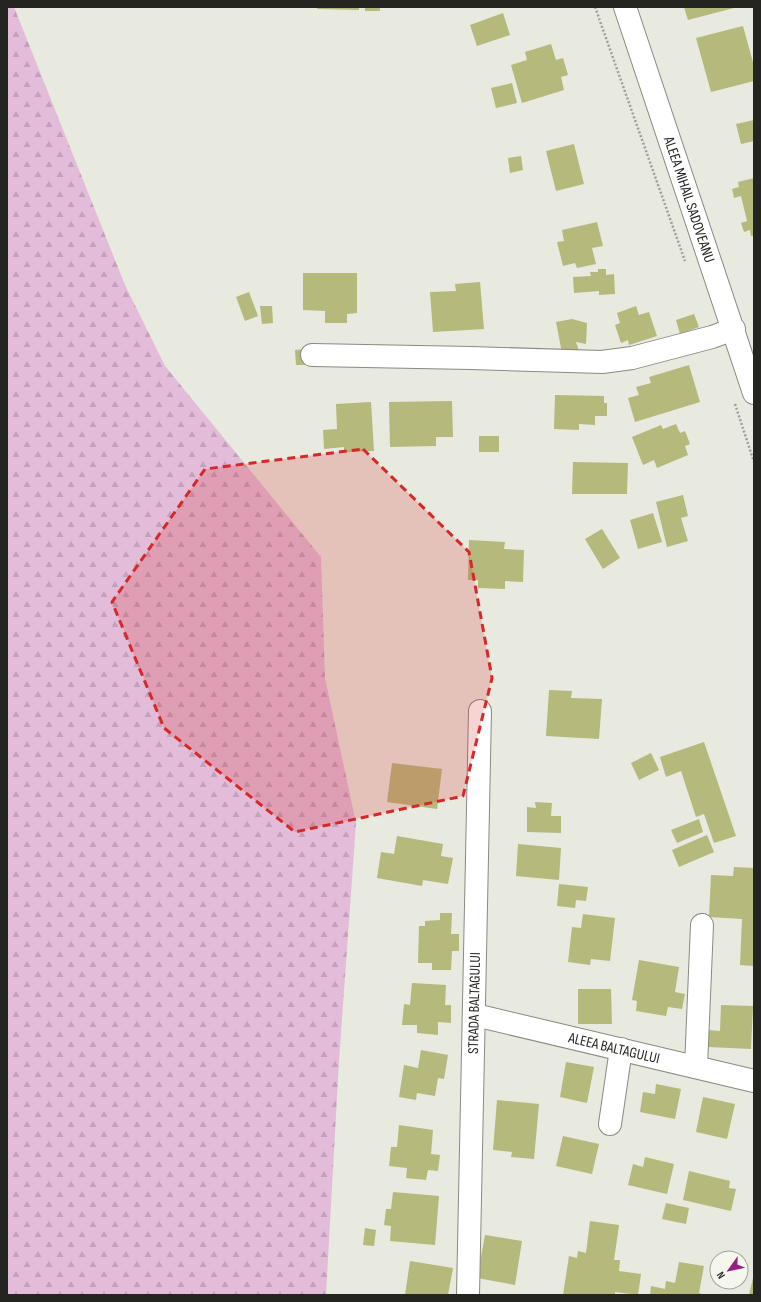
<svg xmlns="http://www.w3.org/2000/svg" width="761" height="1302" font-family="'Sofia Sans Condensed',sans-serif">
<defs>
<pattern id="forest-firs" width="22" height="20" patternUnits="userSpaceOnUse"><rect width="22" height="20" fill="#e3bcd9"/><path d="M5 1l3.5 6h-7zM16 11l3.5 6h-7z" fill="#c3a1ba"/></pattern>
</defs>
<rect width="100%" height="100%" fill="#e8e9df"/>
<path fill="url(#forest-firs)" d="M 7,7 L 14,7 L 125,285 L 165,366 L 321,557 L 325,678 L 356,823 L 339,1061 L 326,1295 L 7,1295 Z"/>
<path fill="#b5b97b" d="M 318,7 L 359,7 L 359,10 L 317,9 Z
M 365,7 L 380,7 L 380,11 L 365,11 Z
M 684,7 L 734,7 L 734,8 L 688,20 Z
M 503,13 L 510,35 L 477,46 L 470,25 Z
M 743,26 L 754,66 L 754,81 L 711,92 L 696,38 Z
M 551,44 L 556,60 L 563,58 L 568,75 L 561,77 L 564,90 L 522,103 L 511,65 L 527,60 L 525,52 Z
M 512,83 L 517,103 L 496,108 L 491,88 Z
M 754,120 L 754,141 L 741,144 L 736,124 Z
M 574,144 L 584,184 L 556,191 L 546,151 Z
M 521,156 L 523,170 L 510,173 L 508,158 Z
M 754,178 L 754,236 L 751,236 L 750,230 L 744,232 L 741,223 L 747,221 L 741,196 L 734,198 L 732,189 L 739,187 L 738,182 Z
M 597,222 L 603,246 L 592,248 L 596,264 L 577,268 L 575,263 L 563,266 L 557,242 L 564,241 L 562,230 Z
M 598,269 L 606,269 L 606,275 L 614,274 L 615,294 L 599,295 L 599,291 L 574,293 L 573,277 L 591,276 L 590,272 L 598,272 Z
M 303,273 L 357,273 L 357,313 L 347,314 L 347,323 L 325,323 L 325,311 L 303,310 Z
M 480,282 L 484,329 L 433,332 L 430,292 L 456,291 L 455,284 Z
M 249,292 L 258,316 L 245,321 L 236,297 Z
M 260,306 L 272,306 L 273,323 L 262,324 Z
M 636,306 L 639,315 L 649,312 L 657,336 L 629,345 L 628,340 L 621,343 L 615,325 L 620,323 L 617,313 Z
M 694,314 L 699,327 L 680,334 L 676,320 Z
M 572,319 L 587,323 L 586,344 L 576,342 L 579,351 L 562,353 L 556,322 Z
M 307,349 L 308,365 L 296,365 L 295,350 Z
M 689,365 L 700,402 L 635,422 L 628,398 L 639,395 L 636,387 L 651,383 L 649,377 Z
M 555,395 L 604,396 L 604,403 L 607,403 L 607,416 L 595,416 L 595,425 L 579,424 L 579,430 L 554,429 Z
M 452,401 L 453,437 L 436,437 L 436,446 L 390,447 L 389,402 Z
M 371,402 L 374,451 L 344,452 L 344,447 L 324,449 L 323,430 L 337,429 L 336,404 Z
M 676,424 L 680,433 L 685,431 L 690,444 L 685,446 L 688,455 L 657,468 L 654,460 L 643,465 L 632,437 L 661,425 L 663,429 Z
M 479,436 L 499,436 L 499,452 L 479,452 Z
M 573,462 L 628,463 L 627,494 L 572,494 Z
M 683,495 L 688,516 L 681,518 L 688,541 L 667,547 L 656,502 Z
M 653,513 L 662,542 L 638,549 L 630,520 Z
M 602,529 L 620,558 L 603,569 L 585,539 Z
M 469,540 L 505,542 L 504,549 L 524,550 L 523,582 L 505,581 L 505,589 L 478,588 L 478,580 L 468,580 Z
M 549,690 L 572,691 L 571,698 L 602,699 L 599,739 L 546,736 Z
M 704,742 L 736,836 L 714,843 L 704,814 L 696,817 L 681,771 L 666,777 L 660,757 Z
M 651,753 L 659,770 L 639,780 L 631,763 Z
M 392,763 L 442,769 L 437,809 L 387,802 Z
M 535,802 L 552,803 L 551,816 L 561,816 L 561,833 L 527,832 L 527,807 L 536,808 Z
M 699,819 L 703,832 L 677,843 L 671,830 Z
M 707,835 L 714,852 L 679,867 L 672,850 Z
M 397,836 L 443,844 L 441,856 L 453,858 L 448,884 L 423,880 L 422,886 L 377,878 L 381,852 L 394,854 Z
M 518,844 L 561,848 L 559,880 L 516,876 Z
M 734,867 L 754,868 L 754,966 L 740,965 L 742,919 L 709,917 L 711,875 L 733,876 Z
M 559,884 L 588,887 L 586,901 L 576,900 L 575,908 L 557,906 Z
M 440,913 L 452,913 L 451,934 L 459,934 L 459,951 L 452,951 L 451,970 L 432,970 L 432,963 L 418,963 L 419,926 L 425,926 L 425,921 L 440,920 Z
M 583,914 L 615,918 L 610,961 L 591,959 L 590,965 L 568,962 L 572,927 L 581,928 Z
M 639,960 L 679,967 L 675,992 L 685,994 L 682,1009 L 668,1007 L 666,1016 L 636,1011 L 637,1001 L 632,1000 Z
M 412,983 L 446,985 L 445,1005 L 451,1005 L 451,1023 L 438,1022 L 438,1035 L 417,1033 L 417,1025 L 402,1025 L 404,1004 L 410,1005 Z
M 578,989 L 611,989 L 612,1024 L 578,1024 Z
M 721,1005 L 753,1006 L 751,1049 L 708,1047 L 708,1030 L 720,1031 Z
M 421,1050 L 448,1055 L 444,1079 L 438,1078 L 435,1096 L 417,1093 L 416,1100 L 399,1097 L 404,1065 L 418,1068 Z
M 566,1062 L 594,1067 L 587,1103 L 560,1097 Z
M 656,1084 L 681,1089 L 675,1119 L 640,1112 L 643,1092 L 655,1094 Z
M 703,1097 L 735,1104 L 727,1139 L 696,1132 Z
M 497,1100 L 539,1104 L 534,1159 L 511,1157 L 512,1152 L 493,1150 Z
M 399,1125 L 433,1130 L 431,1154 L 440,1155 L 438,1171 L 428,1170 L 426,1180 L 406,1178 L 407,1168 L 389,1166 L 391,1147 L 397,1147 Z
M 563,1136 L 599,1144 L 592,1174 L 556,1166 Z
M 645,1157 L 674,1164 L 667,1194 L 628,1185 L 633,1164 L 643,1167 Z
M 689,1171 L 730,1181 L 729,1188 L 736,1189 L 731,1211 L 683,1200 Z
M 393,1192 L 439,1196 L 435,1245 L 390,1241 L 391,1226 L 384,1225 L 386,1209 L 391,1209 Z
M 666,1203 L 689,1208 L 686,1224 L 662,1219 Z
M 590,1221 L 619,1225 L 614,1260 L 620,1260 L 619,1271 L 641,1274 L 638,1295 L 615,1292 L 615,1295 L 563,1295 L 569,1256 L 577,1258 L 578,1251 L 586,1253 Z
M 365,1228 L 376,1230 L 374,1246 L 363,1245 Z
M 485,1235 L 522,1241 L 515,1285 L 477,1278 Z
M 410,1261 L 453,1268 L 448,1295 L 405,1295 Z
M 679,1262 L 704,1266 L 699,1293 L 704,1295 L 650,1295 L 651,1286 L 665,1289 L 666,1281 L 675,1283 Z
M 753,1278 L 754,1295 L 749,1295 Z"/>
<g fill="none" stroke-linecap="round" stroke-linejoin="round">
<defs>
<g id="minor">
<path d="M 312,355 L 471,358 L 602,362 L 632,358 L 712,337 L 734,329"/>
<path id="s1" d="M 475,1015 L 754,1081"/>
<path d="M 696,1067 L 702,925"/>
<path d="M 610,1124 L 621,1049"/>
<path id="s2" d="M 468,1295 L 480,711"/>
</g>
<g id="major">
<path id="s3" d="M 625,7 L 754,393"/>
</g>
</defs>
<use href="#minor" stroke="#898a81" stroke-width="24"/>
<use href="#major" stroke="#898a81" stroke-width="24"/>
<path stroke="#9f9f97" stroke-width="2.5" stroke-dasharray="2 2" stroke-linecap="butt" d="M 595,7 L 685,261
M 735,404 L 754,462"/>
<use href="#minor" stroke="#fff" stroke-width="22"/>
<use href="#major" stroke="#fff" stroke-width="22"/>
</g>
<path fill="#d62828" fill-opacity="0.2" stroke="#d62828" stroke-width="3" stroke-dasharray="8 5" stroke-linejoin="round" d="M 363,449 L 469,552 L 492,678 L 463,796 L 295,832 L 164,728 L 112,602 L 205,469 Z"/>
<g text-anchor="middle" stroke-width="3" stroke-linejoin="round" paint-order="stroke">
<g font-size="15" fill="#242420" stroke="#f5f7ec">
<text dy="5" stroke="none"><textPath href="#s3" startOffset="203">ALEEA MIHAIL SADOVEANU</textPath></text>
<text dy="5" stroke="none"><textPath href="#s2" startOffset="292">STRADA BALTAGULUI</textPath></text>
<text dy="5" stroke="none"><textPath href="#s1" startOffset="143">ALEEA BALTAGULUI</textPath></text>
</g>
</g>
<rect width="761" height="1302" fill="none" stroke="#242420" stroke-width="16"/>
<g transform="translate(729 1270) rotate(237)"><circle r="19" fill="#f5f7ec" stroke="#a1a39a"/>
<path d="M0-3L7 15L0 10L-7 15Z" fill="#922180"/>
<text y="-6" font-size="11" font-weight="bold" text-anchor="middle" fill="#242420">N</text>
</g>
</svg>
